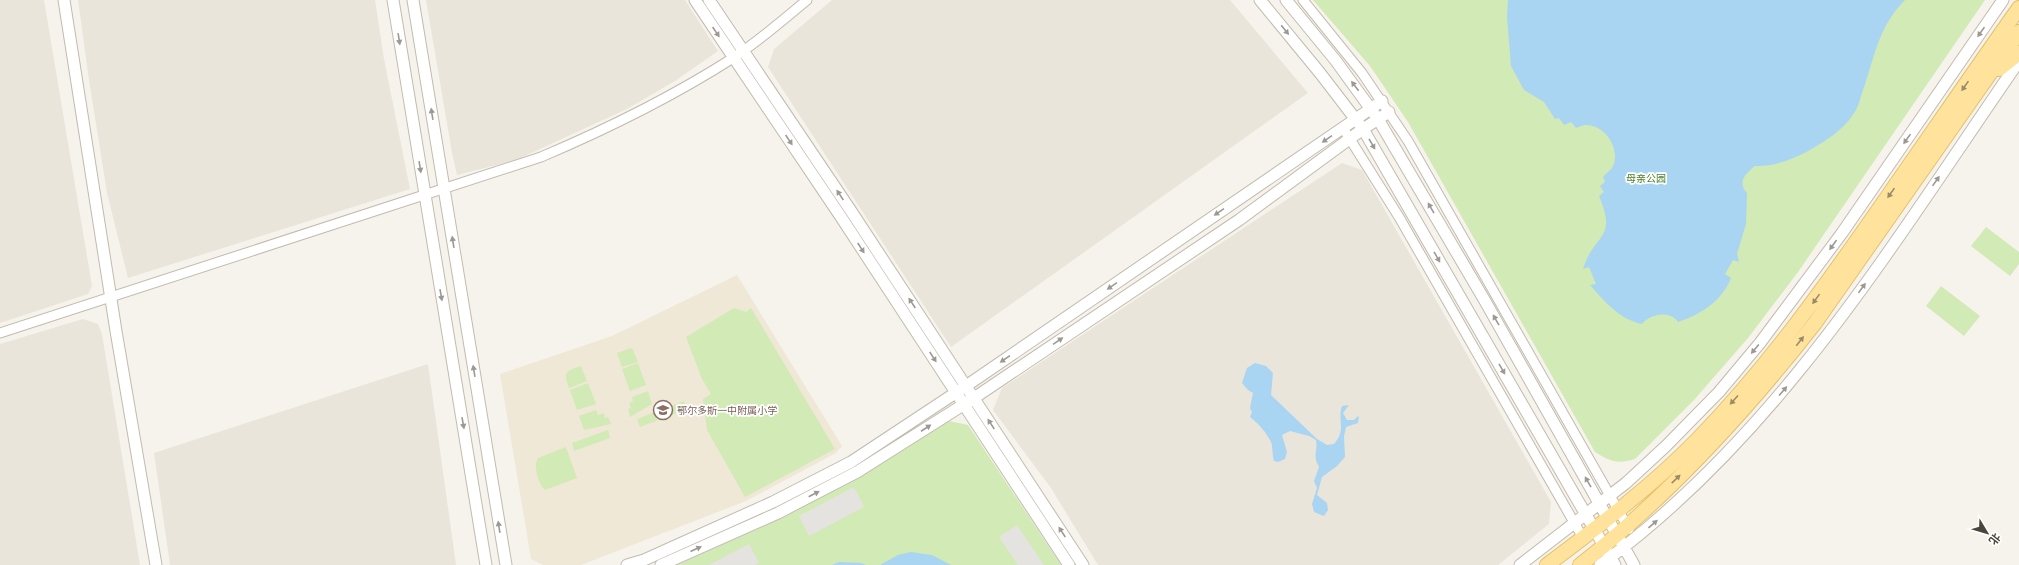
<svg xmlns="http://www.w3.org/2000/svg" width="2019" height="565" font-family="'IBM Plex Sans','Noto Sans SC',sans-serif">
<rect width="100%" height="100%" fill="#f6f3ec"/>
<path fill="#eae5da" d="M 0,0 L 44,0 L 92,286 L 88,294 L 0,323 Z
M 78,0 L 375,0 L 384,59 L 410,189 L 128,278 L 107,193 L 89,80 Z
M 426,0 L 685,0 L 718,51 L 675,81 L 627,109 L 516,160 L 457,175 L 452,153 Z
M 832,0 L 1230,0 L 1308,93 L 951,347 L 768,67 L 774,49 Z
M 1342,163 L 1362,170 L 1551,502 L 1549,524 L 1498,565 L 1098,565 L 1051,488 L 993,410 L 1002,388 Z
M 83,319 L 98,324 L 102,334 L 140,565 L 0,565 L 0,344 Z
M 428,364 L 456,565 L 170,565 L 154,453 Z"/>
<path fill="#efe8d6" d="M 737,275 L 842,446 L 836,453 L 746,501 L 581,565 L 543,565 L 531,559 L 500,374 L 612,336 Z"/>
<path fill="#d2eab5" d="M 1313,0 L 1985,0 L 1798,272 L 1748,338 L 1694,400 L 1635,459 C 1617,464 1611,462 1595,452 L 1408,122 L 1370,66 Z
M 1986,227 L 2019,252 L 2019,264 L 2010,276 L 1971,246 Z
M 1941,286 L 1980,316 L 1964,336 L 1926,306 Z
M 734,308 L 746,312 L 751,308 L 835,449 L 745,497 L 707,430 L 703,399 L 711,394 L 702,379 L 686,337 Z
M 631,348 L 633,350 L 638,362 L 622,367 L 617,353 Z
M 638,363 L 646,385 L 630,391 L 622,369 Z
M 581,366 L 587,381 L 569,388 C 563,371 566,371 581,366 Z
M 588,383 L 596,404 L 577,410 L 570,390 Z
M 648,391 L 652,404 L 630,417 L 628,409 L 631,408 L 629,403 L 633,401 L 632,397 Z
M 684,401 L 687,409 L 640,427 L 637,419 Z
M 596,410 L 598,415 L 604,413 L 605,418 L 608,417 L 611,424 L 584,430 L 579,416 Z
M 949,421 L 968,425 L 1061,565 L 677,565 L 796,511 L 873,468 Z
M 608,430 L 610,438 L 574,451 L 572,443 Z
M 566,447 L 577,478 L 545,490 C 538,483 533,466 538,458 Z"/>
<path fill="#e5e3e0" d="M 854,487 L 864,507 L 809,536 L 799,516 Z
M 1017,525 L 1033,549 L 1044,565 L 1018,565 L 999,537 Z
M 749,544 L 759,563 L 755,565 L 709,565 Z"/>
<path fill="#a9d4f2" d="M 1508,0 L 1905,0 C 1877,28 1875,58 1862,93 C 1860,99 1858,108 1854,113 C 1844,130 1826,140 1810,150 C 1793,159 1774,167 1755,166 C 1745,174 1737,182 1747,193 L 1746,224 L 1737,254 L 1739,262 L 1733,260 L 1725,274 L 1731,278 C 1722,301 1700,315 1678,322 C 1670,310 1650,314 1642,324 C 1619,319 1605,302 1590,285 L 1596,284 L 1589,267 L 1583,269 C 1594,233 1618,240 1599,196 L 1604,192 L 1600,186 L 1605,182 L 1603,177 C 1605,174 1610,171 1612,168 C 1622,151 1606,124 1585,125 C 1583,125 1579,127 1576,128 L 1571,122 L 1564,125 L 1559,118 L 1555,119 L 1544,102 L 1524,90 L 1511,66 L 1507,17 Z
M 1255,363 L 1266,366 L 1273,373 L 1271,395 L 1317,439 L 1327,445 L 1334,444 C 1347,429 1337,421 1342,406 L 1349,405 L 1343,413 L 1347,420 L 1354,420 L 1358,416 L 1359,417 L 1358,423 L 1346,427 L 1344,436 L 1345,457 L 1337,466 L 1322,477 L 1317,495 L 1327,503 L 1328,510 L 1324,516 L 1314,512 L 1312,504 L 1317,488 L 1314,481 L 1319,467 C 1312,455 1318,452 1316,440 L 1309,436 L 1290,431 L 1282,435 L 1287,452 L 1285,459 L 1278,462 L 1274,461 C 1272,455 1273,446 1271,442 C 1265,431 1260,425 1250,417 L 1252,412 L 1250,408 L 1253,393 L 1248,390 L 1242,383 L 1247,368 Z
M 911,552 L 932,555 L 951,565 L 880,565 L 898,555 Z
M 839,562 L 861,563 L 866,565 L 832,565 Z"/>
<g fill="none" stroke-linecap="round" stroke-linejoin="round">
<defs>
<path id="minor" d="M 1303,0 L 1362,73 L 1408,141 L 1629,529
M 1343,128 L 1399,217 L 1583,538
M 0,333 L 541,157 C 607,129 672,97 733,58 C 759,41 783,20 807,0"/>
<path id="tertiary" d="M 64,0 L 116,331 L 156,565
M 393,0 L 486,565
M 413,0 L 506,565
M 695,0 L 841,217 L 1069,565
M 709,0 L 851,211 L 1083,565
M 1260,0 L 1320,73 L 1363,129 L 1615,565
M 1286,0 L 1336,61 L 1378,119 L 1485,301 L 1634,565
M 627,565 L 644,560 L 773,502 L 851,462 L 966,386 L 1382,101
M 661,565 L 778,513 L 857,472 L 974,398 L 1239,220 L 1363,129 L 1389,112
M 1520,565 L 1626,483 L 1666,446 L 1719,392 L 1760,343 L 1842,233 L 2003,0
M 1600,565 C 1779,435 1895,240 2019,61"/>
<path id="primary" d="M 1999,69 L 2019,53
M 1547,565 C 1599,526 1651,487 1697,440 C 1770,365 1829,281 1888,196 C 1932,133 1975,70 2019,8
M 1580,565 C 1669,496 1746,411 1815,323 L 2019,32"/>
</defs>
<use href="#minor" stroke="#c2bbae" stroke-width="11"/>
<use href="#tertiary" stroke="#c2bbae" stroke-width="13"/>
<use href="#primary" stroke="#e6c16a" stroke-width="16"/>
<use href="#minor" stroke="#fff" stroke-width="9"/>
<use href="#tertiary" stroke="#fff" stroke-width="11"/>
<use href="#primary" stroke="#ffe39c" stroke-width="14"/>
</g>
<defs><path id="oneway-solid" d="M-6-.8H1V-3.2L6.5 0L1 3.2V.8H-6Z"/></defs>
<g fill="#9c9892">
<use href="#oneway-solid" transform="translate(1285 30) rotate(51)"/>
<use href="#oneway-solid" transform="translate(716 32) rotate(56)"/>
<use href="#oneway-solid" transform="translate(1981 32) rotate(125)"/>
<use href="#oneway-solid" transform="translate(399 39) rotate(81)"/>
<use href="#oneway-solid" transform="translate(1355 86) rotate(-127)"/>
<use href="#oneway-solid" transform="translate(432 114) rotate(-99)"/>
<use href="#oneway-solid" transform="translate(1327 139) rotate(146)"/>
<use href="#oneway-solid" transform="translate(1907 139) rotate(125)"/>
<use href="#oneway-solid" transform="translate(789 140) rotate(56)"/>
<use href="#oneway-solid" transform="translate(1372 144) rotate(60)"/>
<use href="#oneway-solid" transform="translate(420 167) rotate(81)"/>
<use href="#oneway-solid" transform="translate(1936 181) rotate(-55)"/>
<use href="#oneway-solid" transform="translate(840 195) rotate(-124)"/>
<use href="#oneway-solid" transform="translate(1431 208) rotate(-120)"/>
<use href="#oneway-solid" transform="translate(1219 212) rotate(146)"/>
<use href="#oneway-solid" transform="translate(453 242) rotate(-99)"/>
<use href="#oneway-solid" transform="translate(1833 245) rotate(126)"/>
<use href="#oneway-solid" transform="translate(861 248) rotate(57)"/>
<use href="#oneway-solid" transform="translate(1437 257) rotate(60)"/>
<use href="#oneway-solid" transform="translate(1112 286) rotate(146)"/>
<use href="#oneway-solid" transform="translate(1862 288) rotate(-54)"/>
<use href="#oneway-solid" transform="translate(441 295) rotate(80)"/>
<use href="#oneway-solid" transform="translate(912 303) rotate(-123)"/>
<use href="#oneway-solid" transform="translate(1496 320) rotate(-120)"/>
<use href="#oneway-solid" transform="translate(1058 341) rotate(-34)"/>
<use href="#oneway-solid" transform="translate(1755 349) rotate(130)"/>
<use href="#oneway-solid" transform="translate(933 357) rotate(57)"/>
<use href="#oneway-solid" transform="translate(1005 359) rotate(146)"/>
<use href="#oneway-solid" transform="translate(1502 369) rotate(60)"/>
<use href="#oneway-solid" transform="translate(474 371) rotate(-99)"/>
<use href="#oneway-solid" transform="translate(1783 391) rotate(-49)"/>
<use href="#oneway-solid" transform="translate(463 423) rotate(80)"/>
<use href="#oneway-solid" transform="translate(991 424) rotate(-123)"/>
<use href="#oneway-solid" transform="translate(926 428) rotate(-33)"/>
<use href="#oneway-solid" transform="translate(1588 482) rotate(-120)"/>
<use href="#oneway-solid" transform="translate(814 494) rotate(-27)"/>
<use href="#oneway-solid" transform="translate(1653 524) rotate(-41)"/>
<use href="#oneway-solid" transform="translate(499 527) rotate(-99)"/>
<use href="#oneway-solid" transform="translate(1062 532) rotate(-123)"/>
<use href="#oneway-solid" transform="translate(696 549) rotate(-24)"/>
</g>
<g fill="#9c8c66">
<use href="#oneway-solid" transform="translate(1965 86) rotate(125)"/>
<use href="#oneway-solid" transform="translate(1891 193) rotate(125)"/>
<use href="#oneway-solid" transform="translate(1816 299) rotate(126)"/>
<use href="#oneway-solid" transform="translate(1800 341) rotate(-52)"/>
<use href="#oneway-solid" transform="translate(1734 400) rotate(132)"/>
<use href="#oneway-solid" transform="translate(1676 479) rotate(-44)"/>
</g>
<defs>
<symbol id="school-ring" viewBox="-11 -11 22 22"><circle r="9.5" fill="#fff" stroke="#8d6e63" stroke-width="1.5"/><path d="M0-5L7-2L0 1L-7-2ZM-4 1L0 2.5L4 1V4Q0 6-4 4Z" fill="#8d6e63"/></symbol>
</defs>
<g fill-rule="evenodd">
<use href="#school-ring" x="652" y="399" width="22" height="22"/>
</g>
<g text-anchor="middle" stroke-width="3.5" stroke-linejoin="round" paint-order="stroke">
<g font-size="10" fill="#4a7f2a" stroke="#fff">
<text x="1646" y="182">母亲公园</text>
</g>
<g font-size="10" fill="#785e54" stroke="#fff" text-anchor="start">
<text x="677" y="414">鄂尔多斯一中附属小学</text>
</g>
</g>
<g transform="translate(1987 533) rotate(128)" stroke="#ffffff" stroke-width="3" paint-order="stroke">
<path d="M0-3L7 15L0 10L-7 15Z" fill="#4b4439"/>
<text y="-6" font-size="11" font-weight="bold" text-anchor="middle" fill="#4b4439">北</text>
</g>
</svg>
